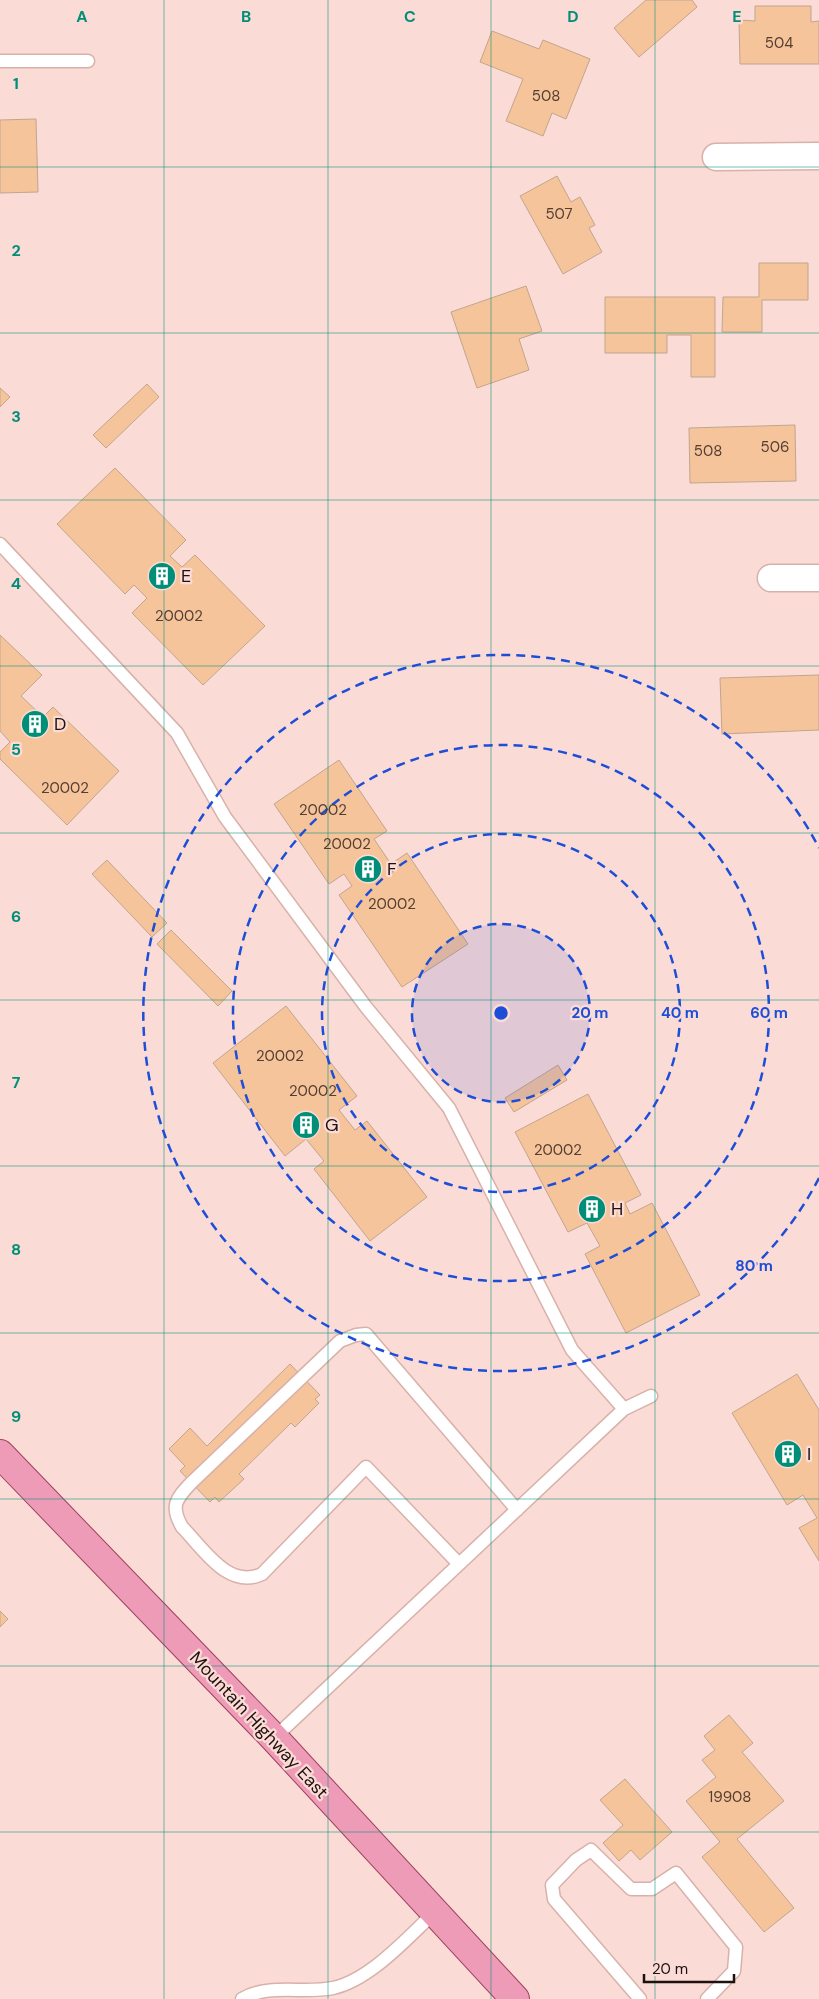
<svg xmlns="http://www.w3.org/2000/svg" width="819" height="1999" font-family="'DM Sans',sans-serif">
<rect width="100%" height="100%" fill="#fbdbd5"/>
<path fill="#f6c49b" stroke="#c1a58f" d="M 646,0 L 692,0 L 697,7 L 639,57 L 614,28 Z
M 755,6 L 811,6 L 811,22 L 819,21 L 819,64 L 740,64 L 739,20 L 755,21 Z
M 492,31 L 539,49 L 543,40 L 590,59 L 566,119 L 552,113 L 543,136 L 506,121 L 523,79 L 480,62 Z
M 36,119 L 38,192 L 0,193 L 0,120 Z
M 557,176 L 571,202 L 580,197 L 595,225 L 589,228 L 602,252 L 563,274 L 520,196 Z
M 759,263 L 808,263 L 808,300 L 762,300 L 762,332 L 722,332 L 723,297 L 759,297 Z
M 526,286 L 542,331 L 519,339 L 529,370 L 477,388 L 451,312 Z
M 605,297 L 715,297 L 715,377 L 691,377 L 691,335 L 667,335 L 667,353 L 605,353 Z
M 147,384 L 159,397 L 106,448 L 93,435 Z
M 0,388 L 10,397 L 0,407 Z
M 795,425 L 796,481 L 690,483 L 689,428 Z
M 115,468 L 186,540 L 170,556 L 182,567 L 195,555 L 265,626 L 203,685 L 132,613 L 147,598 L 134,585 L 125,594 L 57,524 Z
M 0,635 L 42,675 L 21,696 L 43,717 L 53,707 L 119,771 L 67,825 L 0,759 L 0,752 L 10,742 L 0,731 Z
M 819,675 L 819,730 L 722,734 L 720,678 Z
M 339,760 L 387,831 L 374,839 L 391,864 L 407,853 L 468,944 L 402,987 L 339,895 L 352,886 L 344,874 L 329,884 L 274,804 Z
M 107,860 L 167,923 L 152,937 L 92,874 Z
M 171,930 L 232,991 L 218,1006 L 157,944 Z
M 286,1006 L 357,1096 L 339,1110 L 355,1130 L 367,1121 L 427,1197 L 370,1241 L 314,1169 L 324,1161 L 306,1139 L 285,1156 L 213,1063 Z
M 558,1065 L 567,1080 L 514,1112 L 505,1098 Z
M 588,1094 L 641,1195 L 625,1203 L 630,1214 L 652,1203 L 700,1295 L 626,1333 L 585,1254 L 600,1246 L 587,1223 L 568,1232 L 515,1132 Z
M 290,1364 L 320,1395 L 315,1399 L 319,1403 L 295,1427 L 291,1423 L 239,1474 L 244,1479 L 219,1502 L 215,1497 L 210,1502 L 180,1471 L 185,1466 L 169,1449 L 190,1428 L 207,1446 Z
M 797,1374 L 819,1410 L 819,1561 L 799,1528 L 817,1518 L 803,1495 L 787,1505 L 732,1413 Z
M 0,1611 L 8,1619 L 0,1627 Z
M 729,1715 L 753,1743 L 742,1752 L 784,1801 L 737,1839 L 794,1908 L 764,1932 L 702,1857 L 720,1842 L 686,1801 L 716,1777 L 702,1760 L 715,1750 L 704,1736 Z
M 625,1779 L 672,1832 L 640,1860 L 631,1850 L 619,1861 L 603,1843 L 623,1825 L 600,1800 Z"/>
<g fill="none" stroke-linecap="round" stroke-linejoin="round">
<defs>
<path id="service" d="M 0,61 L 88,61
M 0,544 L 177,733 L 225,817 L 366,1007 L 449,1108 L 572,1350 L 624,1409
M 459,1564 L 366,1467 L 262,1574 C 228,1590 203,1548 182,1527 C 170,1506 176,1499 191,1483 L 340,1341 L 356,1335 L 366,1334 L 517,1510
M 274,1738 L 624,1409 L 651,1396
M 242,1999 C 269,1983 303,1994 333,1988 C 370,1980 407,1938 434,1913
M 640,1999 L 554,1899 L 552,1885 L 576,1860 L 591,1850 L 631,1889 L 652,1889 L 676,1873 L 736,1947 L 734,1971 L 707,1999"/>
<path id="minor" d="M 716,157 L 819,156
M 771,578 L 819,578"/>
<path id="primary" d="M 0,1454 L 274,1738 L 515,1999"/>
</defs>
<use href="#service" stroke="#d8b2aa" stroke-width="15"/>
<use href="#minor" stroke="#d8b2aa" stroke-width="29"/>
<use href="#primary" stroke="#9e405e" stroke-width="30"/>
<use href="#service" stroke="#fff" stroke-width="12"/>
<use href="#minor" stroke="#fff" stroke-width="26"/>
<use href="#primary" stroke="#ee9bb8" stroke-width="28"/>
</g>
<path fill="none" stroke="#008e78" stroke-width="1" stroke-opacity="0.55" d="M 164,0 L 164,1999M 328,0 L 328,1999M 491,0 L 491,1999M 655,0 L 655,1999M 0,167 L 819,167M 0,333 L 819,333M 0,500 L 819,500M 0,666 L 819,666M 0,833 L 819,833M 0,1000 L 819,1000M 0,1166 L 819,1166M 0,1333 L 819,1333M 0,1499 L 819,1499M 0,1666 L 819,1666M 0,1832 L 819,1832"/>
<circle cx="501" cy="1013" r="89" fill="#1d4ed8" fill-opacity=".12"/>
<g fill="none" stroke="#1d4ed8" stroke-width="2.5" stroke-dasharray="9 6">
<circle cx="501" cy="1013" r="89"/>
<circle cx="501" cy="1013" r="179"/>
<circle cx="501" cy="1013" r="268"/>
<path d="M819 1178A358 358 0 1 1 819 848"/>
</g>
<defs>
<symbol id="building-disc" viewBox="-11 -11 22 22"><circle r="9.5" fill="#008e78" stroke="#fbdbd5"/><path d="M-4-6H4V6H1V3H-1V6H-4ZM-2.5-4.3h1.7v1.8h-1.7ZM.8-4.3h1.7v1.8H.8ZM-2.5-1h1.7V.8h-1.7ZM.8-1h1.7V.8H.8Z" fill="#fff"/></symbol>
</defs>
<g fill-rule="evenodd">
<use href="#building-disc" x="146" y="560" width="32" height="32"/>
<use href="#building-disc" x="19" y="708" width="32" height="32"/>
<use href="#building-disc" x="352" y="853" width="32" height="32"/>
<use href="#building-disc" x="290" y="1109" width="32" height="32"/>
<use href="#building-disc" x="576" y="1193" width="32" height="32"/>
<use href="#building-disc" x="772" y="1438" width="32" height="32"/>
</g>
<g text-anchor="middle" stroke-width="4.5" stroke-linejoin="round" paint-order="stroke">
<g font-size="15" fill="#543e32">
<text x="779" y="48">504</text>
<text x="546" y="101">508</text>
<text x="559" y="219">507</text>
<text x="775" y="452">506</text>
<text x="708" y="456">508</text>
<text x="179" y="621">20002</text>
<text x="65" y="793">20002</text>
<text x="323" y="815">20002</text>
<text x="347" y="849">20002</text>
<text x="392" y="909">20002</text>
<text x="280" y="1061">20002</text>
<text x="313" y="1096">20002</text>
<text x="558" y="1155">20002</text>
<text x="730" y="1802">19908</text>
</g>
<g font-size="18" fill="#1e110f" stroke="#fbdbd5" text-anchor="start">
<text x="181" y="582">E</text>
<text x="54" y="730">D</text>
<text x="387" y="875">F</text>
<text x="325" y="1131">G</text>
<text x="611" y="1215">H</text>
<text x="807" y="1460">I</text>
</g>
<g font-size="18" fill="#1e110f" stroke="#fbdbd5">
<text transform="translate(259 1725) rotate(47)" y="6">Mountain Highway East</text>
</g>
</g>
<g font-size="16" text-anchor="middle" font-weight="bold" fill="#008e78" stroke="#fbdbd5" stroke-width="4.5" stroke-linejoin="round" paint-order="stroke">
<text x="82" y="22">A</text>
<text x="246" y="22">B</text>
<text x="410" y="22">C</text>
<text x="573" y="22">D</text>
<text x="737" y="22">E</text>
<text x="16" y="89">1</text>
<text x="16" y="256">2</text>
<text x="16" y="422">3</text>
<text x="16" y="589">4</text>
<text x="16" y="755">5</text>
<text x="16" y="922">6</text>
<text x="16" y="1088">7</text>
<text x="16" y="1255">8</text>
<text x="16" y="1422">9</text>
</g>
<circle cx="501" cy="1013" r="8" fill="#1d4ed8" stroke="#fbdbd5" stroke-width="2.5"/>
<g font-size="15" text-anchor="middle" font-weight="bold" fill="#1d4ed8" stroke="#fbdbd5" stroke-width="4.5" stroke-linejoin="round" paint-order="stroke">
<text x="590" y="1018">20 m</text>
<text x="680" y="1018">40 m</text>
<text x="769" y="1018">60 m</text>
<text x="754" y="1271">80 m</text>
</g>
<path d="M644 1974v8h90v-8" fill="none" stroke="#1e110f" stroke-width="2.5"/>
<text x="652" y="1974" font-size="15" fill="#1e110f" stroke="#fbdbd5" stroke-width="4" paint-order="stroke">20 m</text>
</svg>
